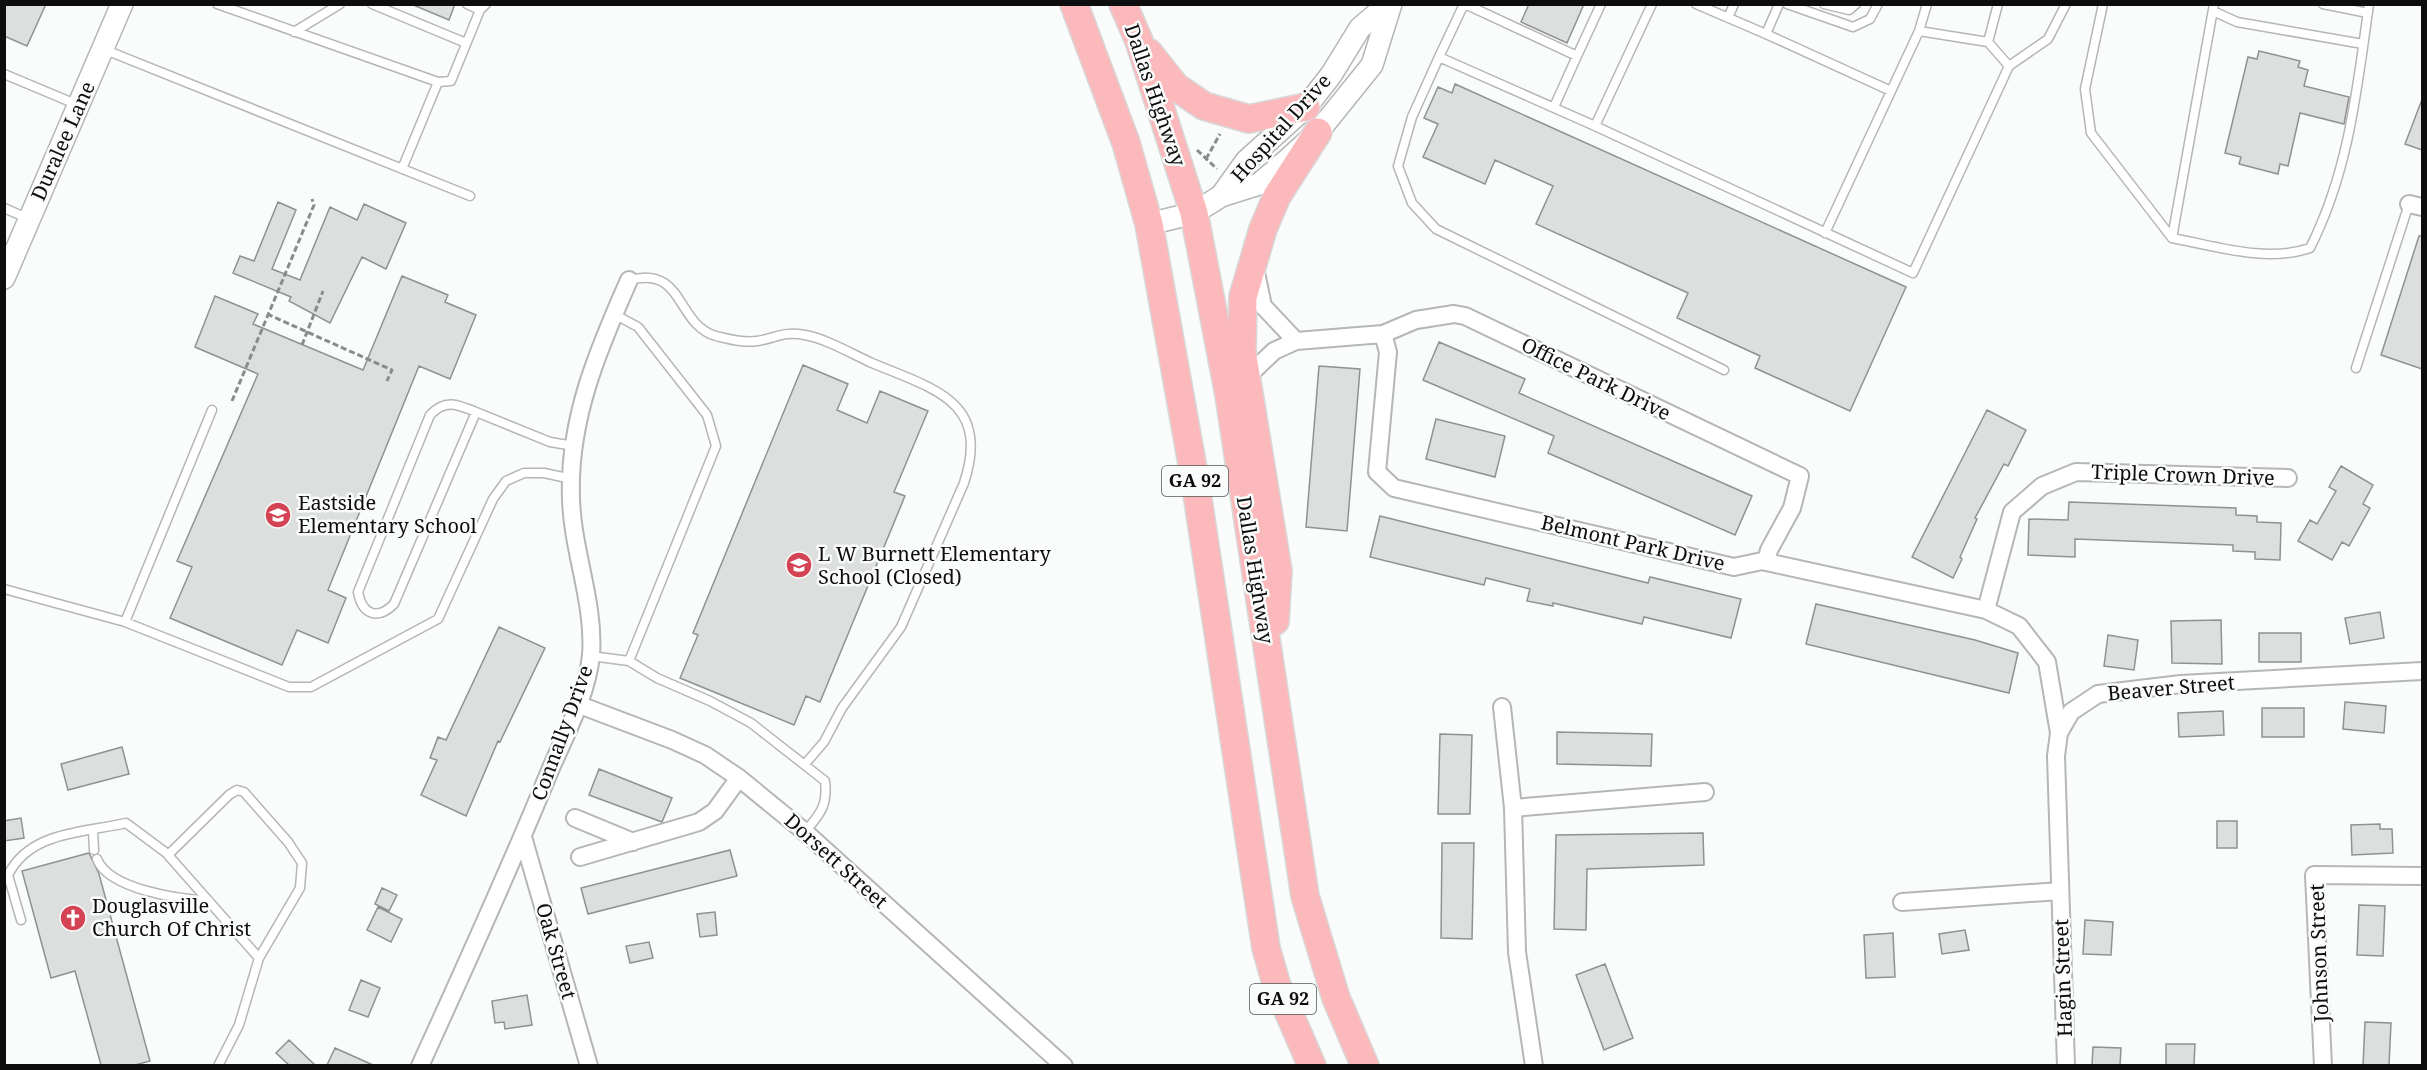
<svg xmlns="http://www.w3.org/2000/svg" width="2427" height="1070" font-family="'Noto Serif',serif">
<rect width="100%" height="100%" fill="#f9fcfa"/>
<path fill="#dcdfde" stroke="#8f9290" stroke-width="1.5" d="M 4,4 L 46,4 L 27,46 L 4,36 Z
M 411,4 L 455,4 L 449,20 Z
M 1529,4 L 1584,4 L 1567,43 L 1521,22 Z
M 2259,51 L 2300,61 L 2298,67 L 2308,70 L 2304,86 L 2349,97 L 2344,124 L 2300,113 L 2288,166 L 2280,164 L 2278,174 L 2239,164 L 2241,157 L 2225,153 L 2248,57 L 2257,59 Z
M 1455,84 L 1906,287 L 1850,411 L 1755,368 L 1760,356 L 1677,318 L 1688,293 L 1536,224 L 1553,186 L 1495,160 L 1485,184 L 1423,157 L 1438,124 L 1424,118 L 1438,87 L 1452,93 Z
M 2421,102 L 2422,103 L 2422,150 L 2405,144 Z
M 278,202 L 296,210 L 272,269 L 300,280 L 330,207 L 357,220 L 364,204 L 406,223 L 386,269 L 362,257 L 330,323 L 289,301 L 291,297 L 233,273 L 240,256 L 254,261 Z
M 2419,236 L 2422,236 L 2422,369 L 2381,355 Z
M 402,276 L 448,295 L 445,302 L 476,315 L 450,379 L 419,366 L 328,590 L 346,598 L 328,643 L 297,630 L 282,665 L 170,618 L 192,567 L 177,561 L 258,374 L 195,347 L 215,296 L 258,314 L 253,324 L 363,370 Z
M 1439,342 L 1525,379 L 1519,393 L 1752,496 L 1735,535 L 1548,453 L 1554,436 L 1423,380 Z
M 803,365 L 848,384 L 837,410 L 867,423 L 880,391 L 928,411 L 894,492 L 905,496 L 820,702 L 806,696 L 794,725 L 680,678 L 698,635 L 693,633 Z
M 1319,366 L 1360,369 L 1347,531 L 1306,527 Z
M 1987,410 L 2026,430 L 2008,466 L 2004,464 L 1975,518 L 1977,519 L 1960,557 L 1962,559 L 1953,578 L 1912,557 Z
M 1436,419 L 1505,436 L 1495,477 L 1426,459 Z
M 2341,466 L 2373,485 L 2363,504 L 2370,508 L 2349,546 L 2342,542 L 2332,560 L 2298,541 L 2310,520 L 2317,524 L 2336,491 L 2329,487 Z
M 2069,502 L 2236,508 L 2236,515 L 2257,516 L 2257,522 L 2281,523 L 2280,560 L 2255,559 L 2255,552 L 2233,551 L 2233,545 L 2075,539 L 2075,557 L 2028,555 L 2029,519 L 2068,520 Z
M 1380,516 L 1648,583 L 1650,577 L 1741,599 L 1731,638 L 1644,617 L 1642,624 L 1553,603 L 1553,606 L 1527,601 L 1530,589 L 1486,578 L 1484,585 L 1370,557 Z
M 1816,604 L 1975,640 L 2018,653 L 2009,693 L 1806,644 Z
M 2380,612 L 2384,638 L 2350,644 L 2345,618 Z
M 2221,620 L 2222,664 L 2172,663 L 2171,621 Z
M 499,627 L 545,648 L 500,742 L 498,741 L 466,816 L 421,795 L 437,760 L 430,758 L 438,737 L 446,740 Z
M 2259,633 L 2301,633 L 2301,662 L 2259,662 Z
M 2108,635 L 2138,640 L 2134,670 L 2104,666 Z
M 2345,702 L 2386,706 L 2384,733 L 2343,729 Z
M 2262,708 L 2304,708 L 2304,737 L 2262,737 Z
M 2223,711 L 2224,735 L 2179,737 L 2178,713 Z
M 1557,732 L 1652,734 L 1651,766 L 1557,764 Z
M 1440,734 L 1472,735 L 1470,814 L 1438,814 Z
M 122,747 L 129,774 L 68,790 L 61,764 Z
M 599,769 L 672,798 L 662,822 L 589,795 Z
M 21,818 L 24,838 L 4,841 L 4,821 Z
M 2217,821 L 2237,821 L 2237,848 L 2217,848 Z
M 2380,824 L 2380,829 L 2392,829 L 2393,853 L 2352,855 L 2351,825 Z
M 1703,833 L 1704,865 L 1587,869 L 1586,930 L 1554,929 L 1556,835 Z
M 1442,843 L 1474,843 L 1472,939 L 1441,938 Z
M 730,850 L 737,876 L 588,914 L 581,888 Z
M 89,853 L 99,874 L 150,1061 L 135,1065 L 101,1065 L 75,971 L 51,978 L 22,871 Z
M 382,888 L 397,895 L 389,911 L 375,904 Z
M 2359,905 L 2385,906 L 2383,956 L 2357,955 Z
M 378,907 L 402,919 L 391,942 L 367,930 Z
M 715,912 L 717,935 L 700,937 L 697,914 Z
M 2085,920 L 2113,922 L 2111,955 L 2083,954 Z
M 1965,930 L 1969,950 L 1942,954 L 1939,934 Z
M 1893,933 L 1895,977 L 1866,978 L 1864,935 Z
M 649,942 L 653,958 L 630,963 L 626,946 Z
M 1605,964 L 1633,1038 L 1604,1050 L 1576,975 Z
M 361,980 L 380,988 L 368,1017 L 349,1010 Z
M 527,995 L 532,1025 L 505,1029 L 504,1022 L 495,1023 L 492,1001 Z
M 2365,1022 L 2391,1023 L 2389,1065 L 2363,1065 Z
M 289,1040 L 315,1065 L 289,1065 L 276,1053 Z
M 2166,1044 L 2195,1044 L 2194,1065 L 2166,1065 Z
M 2093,1047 L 2121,1048 L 2120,1065 L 2092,1065 Z
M 335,1048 L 373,1065 L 327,1065 Z"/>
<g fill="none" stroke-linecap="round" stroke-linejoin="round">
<defs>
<path id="service" d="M 217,4 L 438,82 L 451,81 L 480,10 L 486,4
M 372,4 L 466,43
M 467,4 L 480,10
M 1465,4 L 1577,56 L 1601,4
M 1652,4 L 1595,126 L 1439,57 L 1412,117 L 1398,166 L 1412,203 L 1436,229 L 1724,370
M 1696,4 L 1766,34 L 1779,4
M 1787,4 L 1853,27 L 1870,19 L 1878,4
M 1824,4 L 1849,10 L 1856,4
M 1927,4 L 1919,31 L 1988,42
M 1998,4 L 1988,42 L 2009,66
M 2103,4 L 2085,89 L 2091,133 L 2172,238
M 2214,4 L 2172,238 C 2216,246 2267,263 2310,248 C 2349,171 2357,89 2369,4
M 2323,4 L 2368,13
M 2213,11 L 2237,22 L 2363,44
M 1728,18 L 1734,4
M 294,32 L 340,4
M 1766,34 L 1891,91
M 103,49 L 470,196
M 1439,57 L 1464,4
M 4,74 L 78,105
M 1554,107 L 1577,56
M 1595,126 L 1913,273 L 2009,66 L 2048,39 L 2066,4
M 402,169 L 438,82
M 4,208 L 29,219
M 1825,233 L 1919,31
M 629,280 C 685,265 675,324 716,336 C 729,339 743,343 757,341 C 777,338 782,331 805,335 C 827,339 852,354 872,363 C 934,389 991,401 964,483 L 901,627 L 842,708 L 824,742 L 805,764
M 614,314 L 638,327 L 707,415 L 716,446 L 629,661
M 2356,368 L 2409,204
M 476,412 C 457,404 445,399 430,415 L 358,592 C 362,614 377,621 394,604 L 476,412 L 550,442 L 574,446
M 4,589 L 125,622 L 289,687 L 311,687 L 438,619 L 493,499 L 506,481 L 524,473 L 544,473 L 572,479
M 125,622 L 212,410
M 591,656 L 629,661 L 657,678 L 710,701 L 751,723 L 825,781 C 828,806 820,814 805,832
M 93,831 L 94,850
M 97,859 C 109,890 180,899 209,901
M 21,920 L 8,875 C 30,831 83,833 126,823 L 169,855
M 218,1066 L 239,1025 L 259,958 L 300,888 L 302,863 L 288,842 L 244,792 L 237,790 L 229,795 L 168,855 L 259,958"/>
<path id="minor" d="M 2409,204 L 2422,207
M 1255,268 L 1263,306 L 1296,341
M 1383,334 L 1388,352 L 1377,472 L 1394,488 L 1734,567 L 1762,561 L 1986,610 L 2019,626 L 2047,662 L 2059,733
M 1246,378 L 1274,351 L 1296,341 L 1383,334 L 1416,320 L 1454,314 L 1465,316 L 1800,476 L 1792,508 L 1769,550 L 1766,562
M 1986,610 L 2012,512 L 2042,486 L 2076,472 L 2288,478
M 577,704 L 672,740 L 705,755 L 739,778 L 805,832 L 1064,1066
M 1502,707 L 1513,808 L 1517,952 L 1534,1066
M 1513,808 L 1705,792
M 575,818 L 633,842
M 523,837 L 589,1066
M 580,857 L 699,822 L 715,811 L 739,778
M 1902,902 L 2060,891
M 420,1066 C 464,969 508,873 548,775 C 564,737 587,696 591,655 C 595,603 572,550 571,498 C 568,420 598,350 629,280
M 2066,1066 L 2056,756 L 2059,733 L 2071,712 L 2098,694 L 2181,684 L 2422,671
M 2323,1066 L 2314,875 L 2422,876"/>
<path id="tertiary" d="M 1221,196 L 1246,161 L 1306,107 L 1331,75 L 1360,28 L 1388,4
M 1149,224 L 1194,213 L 1221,196 L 1259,184 L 1286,161 L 1318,132 L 1372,65 L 1391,4
M 4,278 L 122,4"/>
<path id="primary" d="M 1074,4 L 1126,143 L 1149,224 L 1195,480 L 1266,948 L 1276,983 L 1312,1066
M 1123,4 L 1139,41 L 1194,213 L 1229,395 L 1305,896 L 1336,998 L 1365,1066
M 1149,53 L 1176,87 L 1204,106 L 1249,119 L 1306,107
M 1275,621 L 1278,571 L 1242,351 L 1243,297 L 1263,229 L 1277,196 L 1318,132"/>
</defs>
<use href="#service" stroke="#b4b7b5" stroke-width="11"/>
<use href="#minor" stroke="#b4b7b5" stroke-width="20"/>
<use href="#tertiary" stroke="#b4b7b5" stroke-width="24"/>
<use href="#primary" stroke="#d8d8d8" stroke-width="30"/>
<path stroke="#8a8c8b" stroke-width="3" stroke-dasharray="6 3" stroke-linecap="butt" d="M 1197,150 L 1217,169
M 1206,159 L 1220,134
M 267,314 L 392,370 L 387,381
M 302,345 L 323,291
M 232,401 L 314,205 L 312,199"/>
<use href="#service" stroke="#fff" stroke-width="8"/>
<use href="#minor" stroke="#fff" stroke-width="16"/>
<use href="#tertiary" stroke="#fff" stroke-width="21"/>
<use href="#primary" stroke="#fbb9bb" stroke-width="27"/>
</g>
<defs>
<symbol id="school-disc" viewBox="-11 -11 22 22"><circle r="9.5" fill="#d44353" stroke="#f9fcfa"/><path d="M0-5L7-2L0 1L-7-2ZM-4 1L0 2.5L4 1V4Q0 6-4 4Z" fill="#fff"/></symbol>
<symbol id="church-disc" viewBox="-11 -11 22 22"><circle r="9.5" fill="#d44353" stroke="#f9fcfa"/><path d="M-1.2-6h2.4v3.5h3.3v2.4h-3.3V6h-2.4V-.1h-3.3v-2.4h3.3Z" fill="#fff"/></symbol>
</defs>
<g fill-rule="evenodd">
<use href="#school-disc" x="263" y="500" width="30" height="30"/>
<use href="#school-disc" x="784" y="550" width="30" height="30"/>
<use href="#church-disc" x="58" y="903" width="30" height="30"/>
</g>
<g text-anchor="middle" stroke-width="5" stroke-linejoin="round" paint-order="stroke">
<g fill="#f9fcfa" stroke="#535553" stroke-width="1.5">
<rect x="1162" y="466" width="66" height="30" rx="4.5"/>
<rect x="1250" y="984" width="66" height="30" rx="4.5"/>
</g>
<g font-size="18" font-weight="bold" fill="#0c0d0c">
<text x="1195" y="487">GA 92</text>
<text x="1283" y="1005">GA 92</text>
</g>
<g font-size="20" fill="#0c0d0c" stroke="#f9fcfa">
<text transform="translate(1155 95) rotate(71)" y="7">Dallas Highway</text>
<text transform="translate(1281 128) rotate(-48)" y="7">Hospital Drive</text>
<text transform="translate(63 141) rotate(-66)" y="7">Duralee Lane</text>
<text transform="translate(1596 379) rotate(26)" y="7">Office Park Drive</text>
<text transform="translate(2183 475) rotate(2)" y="7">Triple Crown Drive</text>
<text transform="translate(1633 543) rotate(13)" y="7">Belmont Park Drive</text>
<text transform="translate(1255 570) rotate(81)" y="7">Dallas Highway</text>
<text transform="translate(2171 688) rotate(-5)" y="7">Beaver Street</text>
<text transform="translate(562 733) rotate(-70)" y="7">Connally Drive</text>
<text transform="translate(836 861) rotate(42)" y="7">Dorsett Street</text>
<text transform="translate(556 951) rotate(74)" y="7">Oak Street</text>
<text transform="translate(2319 953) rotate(-92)" y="7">Johnson Street</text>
<text transform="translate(2063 978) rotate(-92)" y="7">Hagin Street</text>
</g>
<g font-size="20" fill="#0c0d0c" stroke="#f9fcfa" text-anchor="start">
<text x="298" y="510">Eastside<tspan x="298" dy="23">Elementary School</tspan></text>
<text x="818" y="561">L W Burnett Elementary<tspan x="818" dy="23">School (Closed)</tspan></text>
<text x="92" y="913">Douglasville<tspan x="92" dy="23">Church Of Christ</tspan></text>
</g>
</g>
<rect width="2427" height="1070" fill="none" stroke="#0c0d0c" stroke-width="12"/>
</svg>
